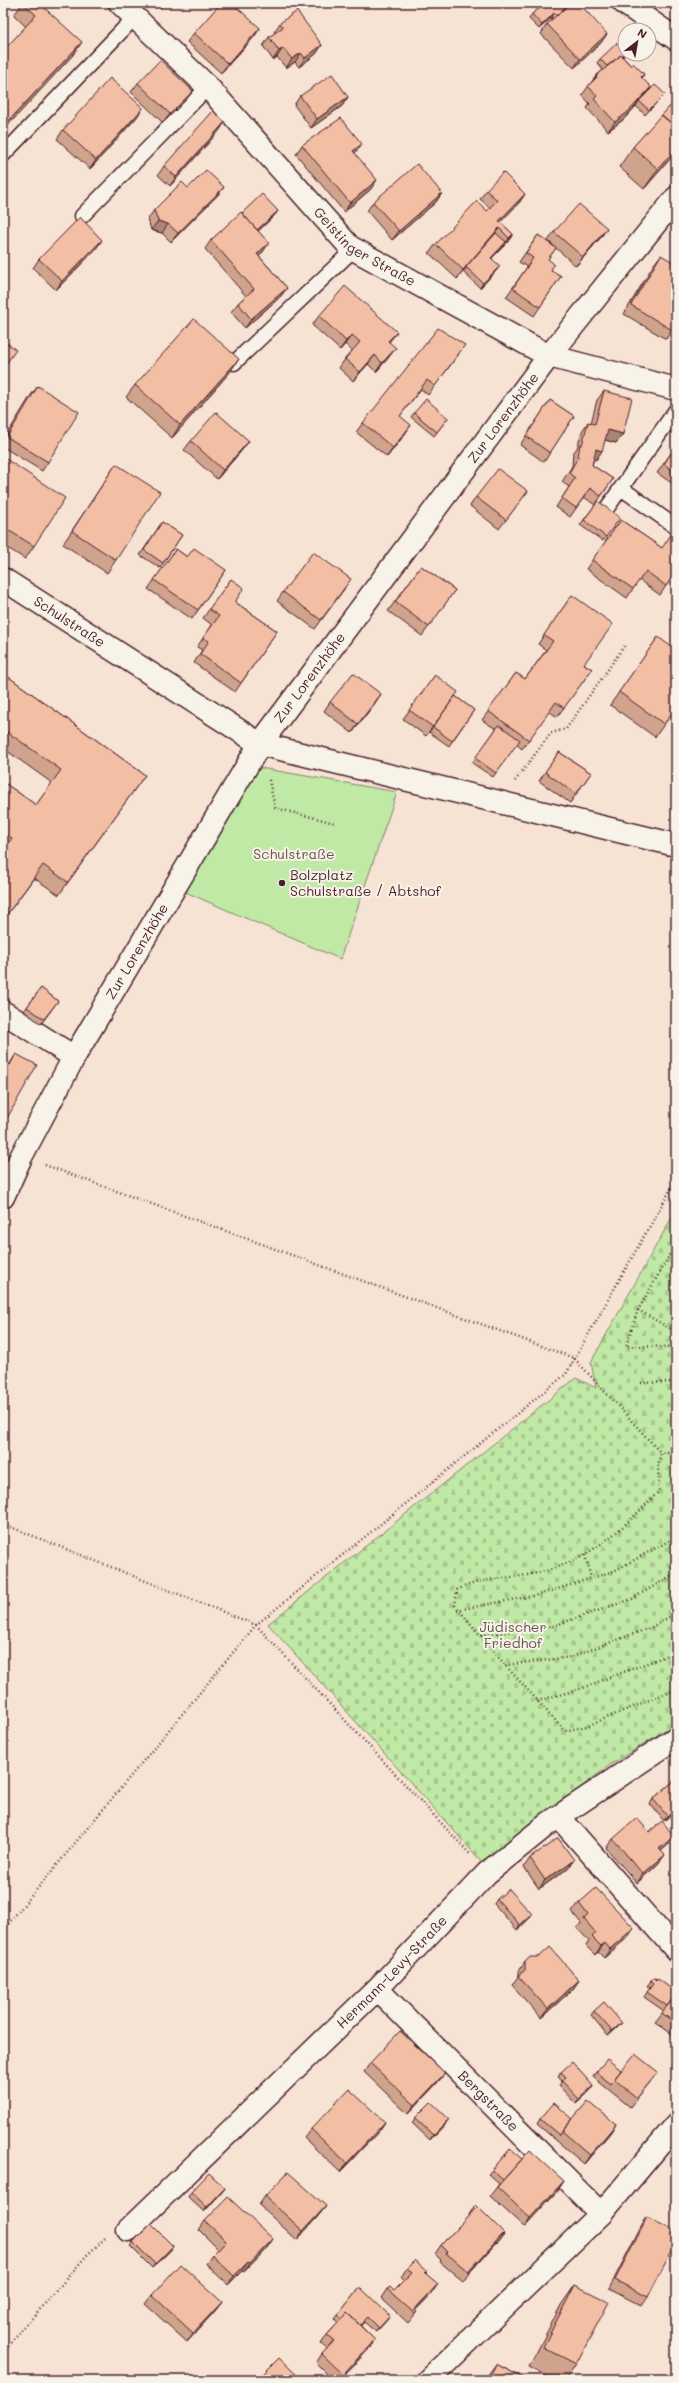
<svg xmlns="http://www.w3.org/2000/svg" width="679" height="2383" font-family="Mali,sans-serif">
<defs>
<pattern id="cemetery-stones" width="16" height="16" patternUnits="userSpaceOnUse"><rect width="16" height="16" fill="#bfe9a5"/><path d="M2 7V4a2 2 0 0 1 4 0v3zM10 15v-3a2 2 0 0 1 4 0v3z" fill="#a6c78e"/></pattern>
</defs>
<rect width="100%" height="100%" fill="#f6e3d4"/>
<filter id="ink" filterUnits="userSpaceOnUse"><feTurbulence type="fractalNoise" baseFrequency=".025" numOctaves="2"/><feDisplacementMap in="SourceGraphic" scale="8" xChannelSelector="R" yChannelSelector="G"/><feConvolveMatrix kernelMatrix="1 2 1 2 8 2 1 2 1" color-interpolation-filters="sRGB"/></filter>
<g filter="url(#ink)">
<path fill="url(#cemetery-stones)" stroke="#848468" d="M 676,1210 L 676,1723 L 610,1765 L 482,1862 L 268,1624 L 576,1378 L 596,1388 L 591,1362 Z"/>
<path fill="#bfe9a5" stroke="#848468" d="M 255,767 L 397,792 L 340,959 L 183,891 Z"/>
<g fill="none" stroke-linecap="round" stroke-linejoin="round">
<defs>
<path id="lane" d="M 3,155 L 135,17
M 82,216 L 208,87
M 234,363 L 354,249
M 621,488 L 673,525
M 607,508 L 676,410"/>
<g id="street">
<path id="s1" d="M 120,3 L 208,87 L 350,247 L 549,356 L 676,389"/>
<path d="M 624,3 L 676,39"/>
<path id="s2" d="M 3,579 L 260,744 L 676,845"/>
<path d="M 3,1012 L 74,1057"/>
<path id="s3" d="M 3,1197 L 21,1157 L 74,1057 L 260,744 L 549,356 L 676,198"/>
<path d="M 559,1817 L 676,1950"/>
<path id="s4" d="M 377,1989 L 601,2214"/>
<path id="s5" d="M 128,2230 L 377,1989 L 487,1873 L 549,1823 L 676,1738"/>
<path d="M 428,2380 L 601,2214 L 676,2125"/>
</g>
</defs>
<use href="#lane" stroke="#4a1f2b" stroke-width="17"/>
<use href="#street" stroke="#4a1f2b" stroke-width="25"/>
<path stroke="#4a1f2b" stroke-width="2.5" stroke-dasharray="1 3" stroke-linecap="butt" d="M 269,780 L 275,808 L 335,823
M 515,781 L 551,733 L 566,729 L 625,645
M 45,1165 L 574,1358 L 661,1453
M 676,1244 L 638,1310 L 626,1346 L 676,1347
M 669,1255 L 676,1259
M 638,1310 L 676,1332
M 641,1383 L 676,1382
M 671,1418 L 676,1418
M 676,1452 L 661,1453 L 658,1465 L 659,1491 C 624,1528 588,1562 537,1573 C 511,1579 482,1577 457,1590 L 455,1605 L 505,1665 L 565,1731 L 587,1726 L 676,1689
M 3,1524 L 256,1625 L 470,1854
M 585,1555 L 591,1578
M 457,1610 L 538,1595 L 614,1571 L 676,1537
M 481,1635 L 553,1626 L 632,1599 L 676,1573
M 505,1665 L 571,1657 L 652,1627 L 676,1613
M 537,1701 L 577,1690 L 676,1652
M 3,1930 L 256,1625 L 566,1374 L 676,1180
M 3,2352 L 87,2255 L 105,2238"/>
<use href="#lane" stroke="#f7f3e8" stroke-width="14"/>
<use href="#street" stroke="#f7f3e8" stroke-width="22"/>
</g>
<path fill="#d0a38d" stroke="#4a1f2b" d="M 23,3 L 39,3 L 73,55 L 26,27 L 14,15 Z
M 155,3 L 165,3 L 160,8 Z
M 494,3 L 500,3 L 498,6 Z
M 546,3 L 601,43 L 574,68 L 541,34 L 547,24 L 553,19 L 551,18 L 539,29 L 529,19 L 532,14 Z
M 663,3 L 676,3 L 676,13 Z
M 280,23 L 322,45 L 316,54 L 299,67 L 295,62 L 286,68 L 277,57 L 273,60 L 263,46 L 269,37 L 275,33 L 274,32 Z
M 260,28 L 254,37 L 221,73 L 187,42 L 194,33 Z
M 625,52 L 625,54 L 623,57 L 631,66 L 644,74 L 642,78 L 651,87 L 646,93 L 665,94 L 661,98 L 645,115 L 636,106 L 623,120 L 608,131 L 587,108 L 590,104 L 582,95 L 596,76 L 603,70 L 597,63 L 600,59 Z
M 138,83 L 186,100 L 163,123 L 131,92 Z
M 300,96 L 348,97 L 342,106 L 311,128 L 294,105 Z
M 676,100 L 676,152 L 644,189 L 619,167 L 633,147 Z
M 137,117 L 90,169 L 57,139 L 63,130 Z
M 225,122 L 219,131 L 170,186 L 158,175 L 164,166 Z
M 302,145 L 355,154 L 371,189 L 344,212 L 296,154 Z
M 224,187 L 217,196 L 171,242 L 162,233 L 151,230 L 148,219 L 154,210 L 188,188 Z
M 486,190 L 525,194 L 519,203 L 500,222 L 513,234 L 507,243 L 492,258 L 496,271 L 480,288 L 463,272 L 463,271 L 457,279 L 429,253 L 436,244 L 487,211 L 490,208 L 480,199 Z
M 442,193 L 436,202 L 392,240 L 367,211 L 373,202 Z
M 278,211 L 274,216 L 258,231 L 263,252 L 259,256 L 287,288 L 280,297 L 245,328 L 231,312 L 238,303 L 246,296 L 205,249 L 211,240 L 242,213 Z
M 607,228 L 601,237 L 576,266 L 556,248 L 548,259 L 551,270 L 561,276 L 534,316 L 506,297 L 527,267 L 519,262 L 538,235 L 554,246 L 548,241 L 554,232 Z
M 96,249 L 56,290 L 33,268 L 39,259 Z
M 661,255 L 672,330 L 666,339 L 624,314 L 654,264 Z
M 319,316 L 389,342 L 389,357 L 376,372 L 368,364 L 353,381 L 339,368 L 345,359 L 352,351 L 345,344 L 340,350 L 312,325 Z
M 459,354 L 428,395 L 421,389 L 400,416 L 405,434 L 387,457 L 356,432 L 363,423 Z
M 230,372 L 172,438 L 126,397 L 135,385 Z
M 38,386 L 48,462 L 42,471 L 3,447 L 3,441 L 31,395 Z
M 604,391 L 623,434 L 616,443 L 605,440 L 596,460 L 594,459 L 592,465 L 613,479 L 595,505 L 620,518 L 603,541 L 580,525 L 595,505 L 584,497 L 570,517 L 556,507 L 569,487 L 562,482 L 572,466 L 573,453 L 577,448 L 582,431 L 588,422 L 591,423 L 597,400 Z
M 550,400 L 574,416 L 544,462 L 520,445 Z
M 414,413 L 448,418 L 434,436 L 411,417 Z
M 191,441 L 249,441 L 242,450 L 217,479 L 184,450 Z
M 676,446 L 676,486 L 657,473 Z
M 3,457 L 34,546 L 25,559 L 3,545 Z
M 116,464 L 116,560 L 107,573 L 63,544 Z
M 528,491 L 499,529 L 470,506 L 476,497 Z
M 621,520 L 662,548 L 676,571 L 660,595 L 639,580 L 627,598 L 586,569 Z
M 162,522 L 182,535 L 160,568 L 140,555 Z
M 176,549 L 187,557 L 226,570 L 192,619 L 148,589 Z
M 421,566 L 455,590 L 422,636 L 388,611 Z
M 231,579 L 235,602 L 277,631 L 235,692 L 194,663 L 202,650 L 197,647 L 212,625 L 203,618 Z
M 345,588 L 315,629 L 277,601 L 283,592 Z
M 572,595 L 584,664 L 592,669 L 557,717 L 549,711 L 522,749 L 516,744 L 493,777 L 472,763 L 496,729 L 482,720 L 516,673 L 525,679 L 546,650 L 538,644 Z
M 658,637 L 676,708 L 655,737 L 610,705 Z
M 3,673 L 145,775 L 59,895 L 34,878 L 3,920 L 3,782 L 36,805 L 52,783 L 3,748 Z
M 435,675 L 455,696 L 474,710 L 449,746 L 429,732 L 437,721 L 426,736 L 403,719 Z
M 330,702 L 375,703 L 352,733 L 324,711 Z
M 559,752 L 591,773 L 570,803 L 539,781 Z
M 41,988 L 58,1001 L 41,1024 L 24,1011 Z
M 16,1054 L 6,1120 L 3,1124 L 3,1062 L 9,1065 Z
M 676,1779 L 676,1810 L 664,1821 L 650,1804 L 653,1799 Z
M 649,1832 L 674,1836 L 668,1845 L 661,1851 L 658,1864 L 637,1883 L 606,1848 L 613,1839 Z
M 530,1858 L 574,1860 L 567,1869 L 539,1889 L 524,1867 Z
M 497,1899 L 532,1914 L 529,1919 L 517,1930 L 494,1904 Z
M 579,1903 L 634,1928 L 628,1937 L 604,1958 L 598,1952 L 595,1955 L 586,1946 L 589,1941 L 577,1928 L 581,1923 L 572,1912 Z
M 539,1957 L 579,1980 L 573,1989 L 541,2018 L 512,1985 L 519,1975 L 519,1971 L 525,1962 Z
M 653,1978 L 676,1992 L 676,2037 L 655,2022 L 664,2011 L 644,1997 L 650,1988 L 647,1986 Z
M 594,2011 L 618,2027 L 608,2036 L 591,2015 Z
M 370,2063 L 445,2073 L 438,2082 L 408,2114 L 364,2072 Z
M 621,2070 L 651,2081 L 630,2107 L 593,2077 L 596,2072 Z
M 561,2072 L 593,2086 L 590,2091 L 576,2104 L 559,2086 L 562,2081 L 558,2077 Z
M 415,2118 L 446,2123 L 430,2140 L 412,2123 Z
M 540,2119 L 573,2119 L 616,2124 L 610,2133 L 584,2164 L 537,2124 Z
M 385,2122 L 379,2131 L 340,2172 L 304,2138 L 311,2129 Z
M 522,2159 L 564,2181 L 558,2190 L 524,2227 L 490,2196 L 499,2184 L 488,2174 L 492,2170 Z
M 225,2188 L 222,2192 L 204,2212 L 188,2197 L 191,2192 Z
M 265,2196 L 326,2206 L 319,2215 L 297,2240 L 259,2205 Z
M 474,2207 L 505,2234 L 498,2243 L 495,2244 L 470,2272 L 470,2273 L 464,2282 L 440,2262 L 441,2260 L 435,2254 L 441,2245 L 468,2217 L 468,2216 Z
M 647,2217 L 648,2297 L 642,2306 L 609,2289 L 641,2226 Z
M 205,2221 L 267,2248 L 244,2272 L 242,2271 L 228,2285 L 206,2264 L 212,2255 L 218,2249 L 199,2230 Z
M 133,2242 L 173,2246 L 170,2251 L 152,2268 L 130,2246 Z
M 407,2268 L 426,2273 L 432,2293 L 415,2311 L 417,2312 L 408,2323 L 381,2298 L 387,2289 L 394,2291 L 404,2281 L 401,2277 Z
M 575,2285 L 576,2364 L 565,2380 L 554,2380 L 529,2367 L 561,2305 Z
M 360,2287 L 387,2320 L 376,2332 L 364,2322 L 361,2326 L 375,2340 L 369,2349 L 345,2374 L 342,2380 L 333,2380 L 316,2363 L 322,2354 L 327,2349 L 321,2344 L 327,2335 L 338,2323 L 335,2319 Z
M 152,2295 L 222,2302 L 215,2311 L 187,2342 L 145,2304 Z
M 496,2364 L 527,2380 L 484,2380 Z"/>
<path fill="#a98573" stroke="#4a1f2b" d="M 554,13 L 551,18 L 539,29 L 542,25 Z
M 260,28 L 254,37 L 221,73 L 228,64 Z
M 607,34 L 601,43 L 574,68 L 580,59 Z
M 82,42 L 73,55 L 3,131 L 3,127 Z
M 322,45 L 316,54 L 299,67 L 305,58 Z
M 283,48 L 277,57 L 273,60 L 279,51 Z
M 301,53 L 295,62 L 286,68 L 292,59 Z
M 651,87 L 645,96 L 639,101 L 636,106 L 623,120 L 608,131 L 615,122 Z
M 193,91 L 186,100 L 163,123 L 170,114 Z
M 348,97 L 342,106 L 311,128 L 317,119 Z
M 143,108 L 137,117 L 90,169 L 96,160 Z
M 225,122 L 219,131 L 170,186 L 176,177 Z
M 362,144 L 355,153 L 346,160 L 353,151 Z
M 676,148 L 676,152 L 644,189 L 658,169 Z
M 377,180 L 371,189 L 344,212 L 350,203 Z
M 224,187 L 217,196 L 171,242 L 178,233 Z
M 442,193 L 436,202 L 392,240 L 399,231 Z
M 525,194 L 519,203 L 493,230 L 499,221 Z
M 278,211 L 274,216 L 251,238 L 254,233 Z
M 158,221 L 168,224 L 162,233 L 151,230 Z
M 499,228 L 493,237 L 457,279 L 463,270 Z
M 607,228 L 601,237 L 576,266 L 583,257 Z
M 513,234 L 507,243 L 488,262 L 491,258 L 506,242 Z
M 102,240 L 96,249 L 56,290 L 62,281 Z
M 269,243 L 263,252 L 251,263 L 257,254 Z
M 500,266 L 496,271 L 480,288 L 483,283 Z
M 287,288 L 280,297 L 245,328 L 251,319 Z
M 397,332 L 390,341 L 382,350 L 388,341 Z
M 352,335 L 345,344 L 340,350 L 346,341 Z
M 396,348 L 389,357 L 376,372 L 382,363 Z
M 375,355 L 368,364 L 353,381 L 360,372 Z
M 239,359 L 230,372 L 172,438 L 180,425 Z
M 411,425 L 405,434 L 387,457 L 393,448 Z
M 608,430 L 623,434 L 616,443 L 602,439 Z
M 249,441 L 242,450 L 217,479 L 223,470 Z
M 596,449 L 602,451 L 596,460 L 590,458 Z
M 381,694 L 375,703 L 352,733 L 358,724 Z
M 676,1808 L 676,1810 L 664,1821 L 667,1816 Z
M 674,1836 L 668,1845 L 653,1858 L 659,1849 Z
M 665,1855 L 658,1864 L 637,1883 L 643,1874 Z
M 574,1860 L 567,1869 L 539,1889 L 545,1880 Z
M 532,1914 L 529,1919 L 517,1930 L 520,1925 Z
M 634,1928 L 628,1937 L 604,1958 L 610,1949 Z
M 605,1943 L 598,1952 L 595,1955 L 601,1946 Z
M 579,1980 L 573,1989 L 541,2018 L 548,2009 Z
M 622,2023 L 618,2027 L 608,2036 L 612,2031 Z
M 445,2073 L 438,2082 L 408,2114 L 415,2105 Z
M 593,2086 L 590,2091 L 576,2104 L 579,2099 Z
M 449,2119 L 446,2123 L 430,2140 L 433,2135 Z
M 385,2122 L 379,2131 L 340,2172 L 347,2163 Z
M 616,2124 L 610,2133 L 584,2164 L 590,2155 Z
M 564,2181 L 558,2190 L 524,2227 L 530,2218 Z
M 225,2188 L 222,2192 L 204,2212 L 207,2207 Z
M 326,2206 L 319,2215 L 297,2240 L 303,2231 Z
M 505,2234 L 498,2243 L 495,2244 L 469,2273 L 468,2272 L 502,2235 Z
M 273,2239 L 267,2248 L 244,2272 L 250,2263 Z
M 173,2246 L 170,2251 L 152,2268 L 155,2264 Z
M 248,2262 L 242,2271 L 228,2285 L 234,2276 Z
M 438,2284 L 432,2293 L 413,2313 L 414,2310 Z
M 222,2302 L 215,2311 L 187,2342 L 193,2333 Z
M 390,2316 L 387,2320 L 376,2332 L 379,2328 Z
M 375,2340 L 369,2349 L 344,2375 L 346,2371 Z"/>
<path fill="#f2bea4" stroke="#4a1f2b" d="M 23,3 L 39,3 L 82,42 L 3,127 L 3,51 L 36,15 Z
M 221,3 L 232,3 L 260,28 L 228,64 L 194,33 Z
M 546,3 L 566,3 L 568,5 L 557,16 L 554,13 L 542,25 L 532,14 Z
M 570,3 L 579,3 L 607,34 L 580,59 L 547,24 Z
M 297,11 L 322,45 L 305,58 L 301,53 L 292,59 L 283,48 L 279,51 L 269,37 L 283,27 L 280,23 Z
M 617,43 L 625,52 L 625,53 L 622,56 L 621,55 L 607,66 L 600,59 Z
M 621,55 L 631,66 L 633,63 L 644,74 L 641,77 L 651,87 L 629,111 L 615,122 L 594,99 L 597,96 L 588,86 L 597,77 L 596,76 Z
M 160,60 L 193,91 L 170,114 L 138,83 Z
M 332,74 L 348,97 L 317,119 L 300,96 Z
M 110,78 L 143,108 L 96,160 L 63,130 Z
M 655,85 L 665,94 L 649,110 L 639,101 Z
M 676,100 L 676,105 L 673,103 Z
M 673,103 L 676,105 L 676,127 L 662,115 Z
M 213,111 L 225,122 L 176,177 L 164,166 Z
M 661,115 L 676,127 L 676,148 L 658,169 L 633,147 Z
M 341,118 L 362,144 L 353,151 L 377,180 L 350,203 L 302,145 Z
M 417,164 L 442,193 L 399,231 L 373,202 Z
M 206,170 L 224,187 L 178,233 L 168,224 L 158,221 L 154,210 L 182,182 L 188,188 Z
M 503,172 L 525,194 L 499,221 L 513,234 L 509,238 L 499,228 L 463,270 L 436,244 L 477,201 L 487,211 L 497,200 L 486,190 Z
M 262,194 L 278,211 L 257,230 L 242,213 Z
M 579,204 L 607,228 L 583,257 L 554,232 Z
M 241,212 L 269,243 L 257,254 L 287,288 L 251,319 L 238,303 L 254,289 L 211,240 Z
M 80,217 L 102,240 L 62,281 L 39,259 Z
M 496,233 L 506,242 L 491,258 L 500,266 L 483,283 L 466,267 Z
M 538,235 L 556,248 L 548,259 L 554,264 L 551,270 L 561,276 L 540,307 L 513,288 L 533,258 L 526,253 Z
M 661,255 L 676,264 L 676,324 L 672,330 L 631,305 Z
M 345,286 L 397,332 L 388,341 L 396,348 L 382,363 L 375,355 L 360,372 L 345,359 L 360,342 L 352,335 L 346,341 L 319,316 Z
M 194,319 L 239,359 L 180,425 L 135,385 Z
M 438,328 L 465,345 L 435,386 L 427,380 L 400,416 L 411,425 L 393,448 L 363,423 Z
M 3,340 L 16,350 L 3,368 Z
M 38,386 L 79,412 L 48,462 L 7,437 Z
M 604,391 L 632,398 L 623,434 L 608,430 L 602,451 L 596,449 L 592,465 L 613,479 L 601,496 L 590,488 L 576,508 L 562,498 L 575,478 L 569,473 L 578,457 L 580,444 L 582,445 L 588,422 L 595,424 Z
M 426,399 L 448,418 L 437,432 L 414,413 Z
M 550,400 L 574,416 L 550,453 L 526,436 Z
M 216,412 L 249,441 L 223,470 L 191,441 Z
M 676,446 L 676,473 L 664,464 Z
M 3,457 L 65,498 L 34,546 L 3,527 Z
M 116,464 L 160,492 L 116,560 L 72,531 Z
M 498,469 L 528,491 L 506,520 L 476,497 Z
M 598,501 L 620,518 L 606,537 L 584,520 Z
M 621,520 L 662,548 L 674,530 L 676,532 L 676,571 L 666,586 L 646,571 L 633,589 L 592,560 Z
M 162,522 L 182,535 L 163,563 L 144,550 Z
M 194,548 L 226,570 L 198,610 L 154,580 L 176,549 L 187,557 Z
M 313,552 L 351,579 L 321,620 L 283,592 Z
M 421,566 L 455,590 L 429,627 L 395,602 Z
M 231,579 L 244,588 L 235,602 L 277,631 L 241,683 L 200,654 L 209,641 L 203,638 L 219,616 L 209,609 Z
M 572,595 L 613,624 L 584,664 L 592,669 L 564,708 L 556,702 L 529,740 L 488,711 L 516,673 L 525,679 L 553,641 L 544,635 Z
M 658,637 L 676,650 L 676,708 L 664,724 L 619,692 Z
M 3,673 L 145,775 L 68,882 L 43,865 L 3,920 L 3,851 L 12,838 L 3,832 L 3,782 L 36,805 L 61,770 L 3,729 Z
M 353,673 L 381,694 L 358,724 L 330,702 Z
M 435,675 L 458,692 L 433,727 L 409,710 Z
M 455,696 L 474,710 L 452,741 L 433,727 Z
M 499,725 L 520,740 L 496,773 L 475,758 Z
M 559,752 L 591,773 L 576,794 L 545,772 Z
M 41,988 L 58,1001 L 44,1019 L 27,1007 Z
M 16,1054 L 37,1065 L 6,1120 L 3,1119 L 3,1062 L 10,1065 Z
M 676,1779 L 676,1808 L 667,1816 L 653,1799 Z
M 637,1818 L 649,1832 L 662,1821 L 674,1836 L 659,1849 L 665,1855 L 643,1874 L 613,1839 Z
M 558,1838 L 574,1860 L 545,1880 L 530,1858 Z
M 596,1888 L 634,1928 L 610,1949 L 605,1943 L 601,1946 L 592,1937 L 596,1933 L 584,1919 L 588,1915 L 579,1903 Z
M 509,1889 L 532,1914 L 520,1925 L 497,1899 Z
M 550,1947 L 579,1980 L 548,2009 L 518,1976 L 525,1970 L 525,1962 L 530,1957 L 539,1957 Z
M 653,1978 L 656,1981 L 658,1979 L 676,1992 L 676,1994 L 667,2006 L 647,1992 L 653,1984 L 650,1981 Z
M 676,1994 L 676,2024 L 662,2013 Z
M 604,2002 L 622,2023 L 612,2031 L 594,2011 Z
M 400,2031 L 445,2073 L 415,2105 L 370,2063 Z
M 635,2054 L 658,2072 L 637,2098 L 614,2079 Z
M 607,2059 L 621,2070 L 611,2084 L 596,2072 Z
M 572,2062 L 593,2086 L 579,2099 L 562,2081 L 566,2077 L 561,2072 Z
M 349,2089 L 385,2122 L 347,2163 L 311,2129 Z
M 588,2101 L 616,2124 L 590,2155 L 562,2131 Z
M 431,2102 L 449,2119 L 433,2135 L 415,2118 Z
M 554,2103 L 573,2119 L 559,2135 L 540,2119 Z
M 510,2149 L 522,2159 L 503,2180 L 492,2170 Z
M 530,2150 L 564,2181 L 530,2218 L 497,2187 Z
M 288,2172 L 326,2206 L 303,2231 L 265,2196 Z
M 209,2173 L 225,2188 L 207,2207 L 191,2192 Z
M 228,2197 L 273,2239 L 250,2263 L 248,2262 L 234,2276 L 212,2255 L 226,2241 L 205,2221 Z
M 476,2205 L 505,2234 L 502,2235 L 470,2270 L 470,2273 L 446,2253 L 448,2252 L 441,2245 L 475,2209 L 474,2207 Z
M 647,2217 L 676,2232 L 676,2242 L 648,2297 L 615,2280 Z
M 151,2224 L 173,2246 L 155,2264 L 133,2242 Z
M 415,2260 L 427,2271 L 425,2273 L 438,2284 L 414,2310 L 417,2312 L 415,2314 L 387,2289 L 390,2287 L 394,2291 L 412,2273 L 407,2268 Z
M 180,2264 L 222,2302 L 193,2333 L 152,2295 Z
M 575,2285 L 609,2302 L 576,2364 L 543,2347 Z
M 360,2287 L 390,2316 L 379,2328 L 368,2317 L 360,2325 L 347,2313 L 342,2319 L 338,2315 Z
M 347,2313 L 375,2340 L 346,2371 L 345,2376 L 322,2354 L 334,2341 L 327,2335 Z
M 279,2358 L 302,2380 L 260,2380 L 259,2378 Z
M 496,2364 L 527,2380 L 488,2380 Z"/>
</g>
<circle fill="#4a1f2b" stroke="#f7f3e8" stroke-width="1.5" cx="282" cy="883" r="4"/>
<g text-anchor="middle" stroke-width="4" stroke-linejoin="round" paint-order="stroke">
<g font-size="14" fill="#4a1f2b" stroke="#f7f3e8">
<text dy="5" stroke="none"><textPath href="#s1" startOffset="347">Geistinger Straße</textPath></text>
<text dy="5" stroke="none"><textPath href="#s3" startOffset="928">Zur Lorenzhöhe</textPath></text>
<text dy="5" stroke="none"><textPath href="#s2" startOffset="79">Schulstraße</textPath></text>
<text dy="5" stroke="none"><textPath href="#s3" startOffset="604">Zur Lorenzhöhe</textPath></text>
<text dy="5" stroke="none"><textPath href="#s3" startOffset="280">Zur Lorenzhöhe</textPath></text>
<text dy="5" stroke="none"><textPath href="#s5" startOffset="369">Hermann-Levy-Straße</textPath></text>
<text dy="5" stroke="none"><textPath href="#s4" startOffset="158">Bergstraße</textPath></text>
</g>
<g font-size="14" fill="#67524a" stroke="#f7f3e8">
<text x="294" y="859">Schulstraße</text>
<text x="513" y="1632">Jüdischer<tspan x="513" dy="16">Friedhof</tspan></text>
</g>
<g font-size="14" fill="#4a1f2b" stroke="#f7f3e8" text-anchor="start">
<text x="290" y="880">Bolzplatz<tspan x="290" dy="16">Schulstraße / Abtshof</tspan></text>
</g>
</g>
<rect width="679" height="2383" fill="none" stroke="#f7f3e8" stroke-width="16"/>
<rect x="8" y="8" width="663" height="2367" fill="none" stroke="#4a1f2b" stroke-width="1.5" filter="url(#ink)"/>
<g transform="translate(637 42) rotate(31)"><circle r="19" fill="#f7f3e8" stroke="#b29e9c"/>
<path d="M0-3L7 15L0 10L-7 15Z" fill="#4a1f2b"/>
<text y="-6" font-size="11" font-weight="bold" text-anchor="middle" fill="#4a1f2b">N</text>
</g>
</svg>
